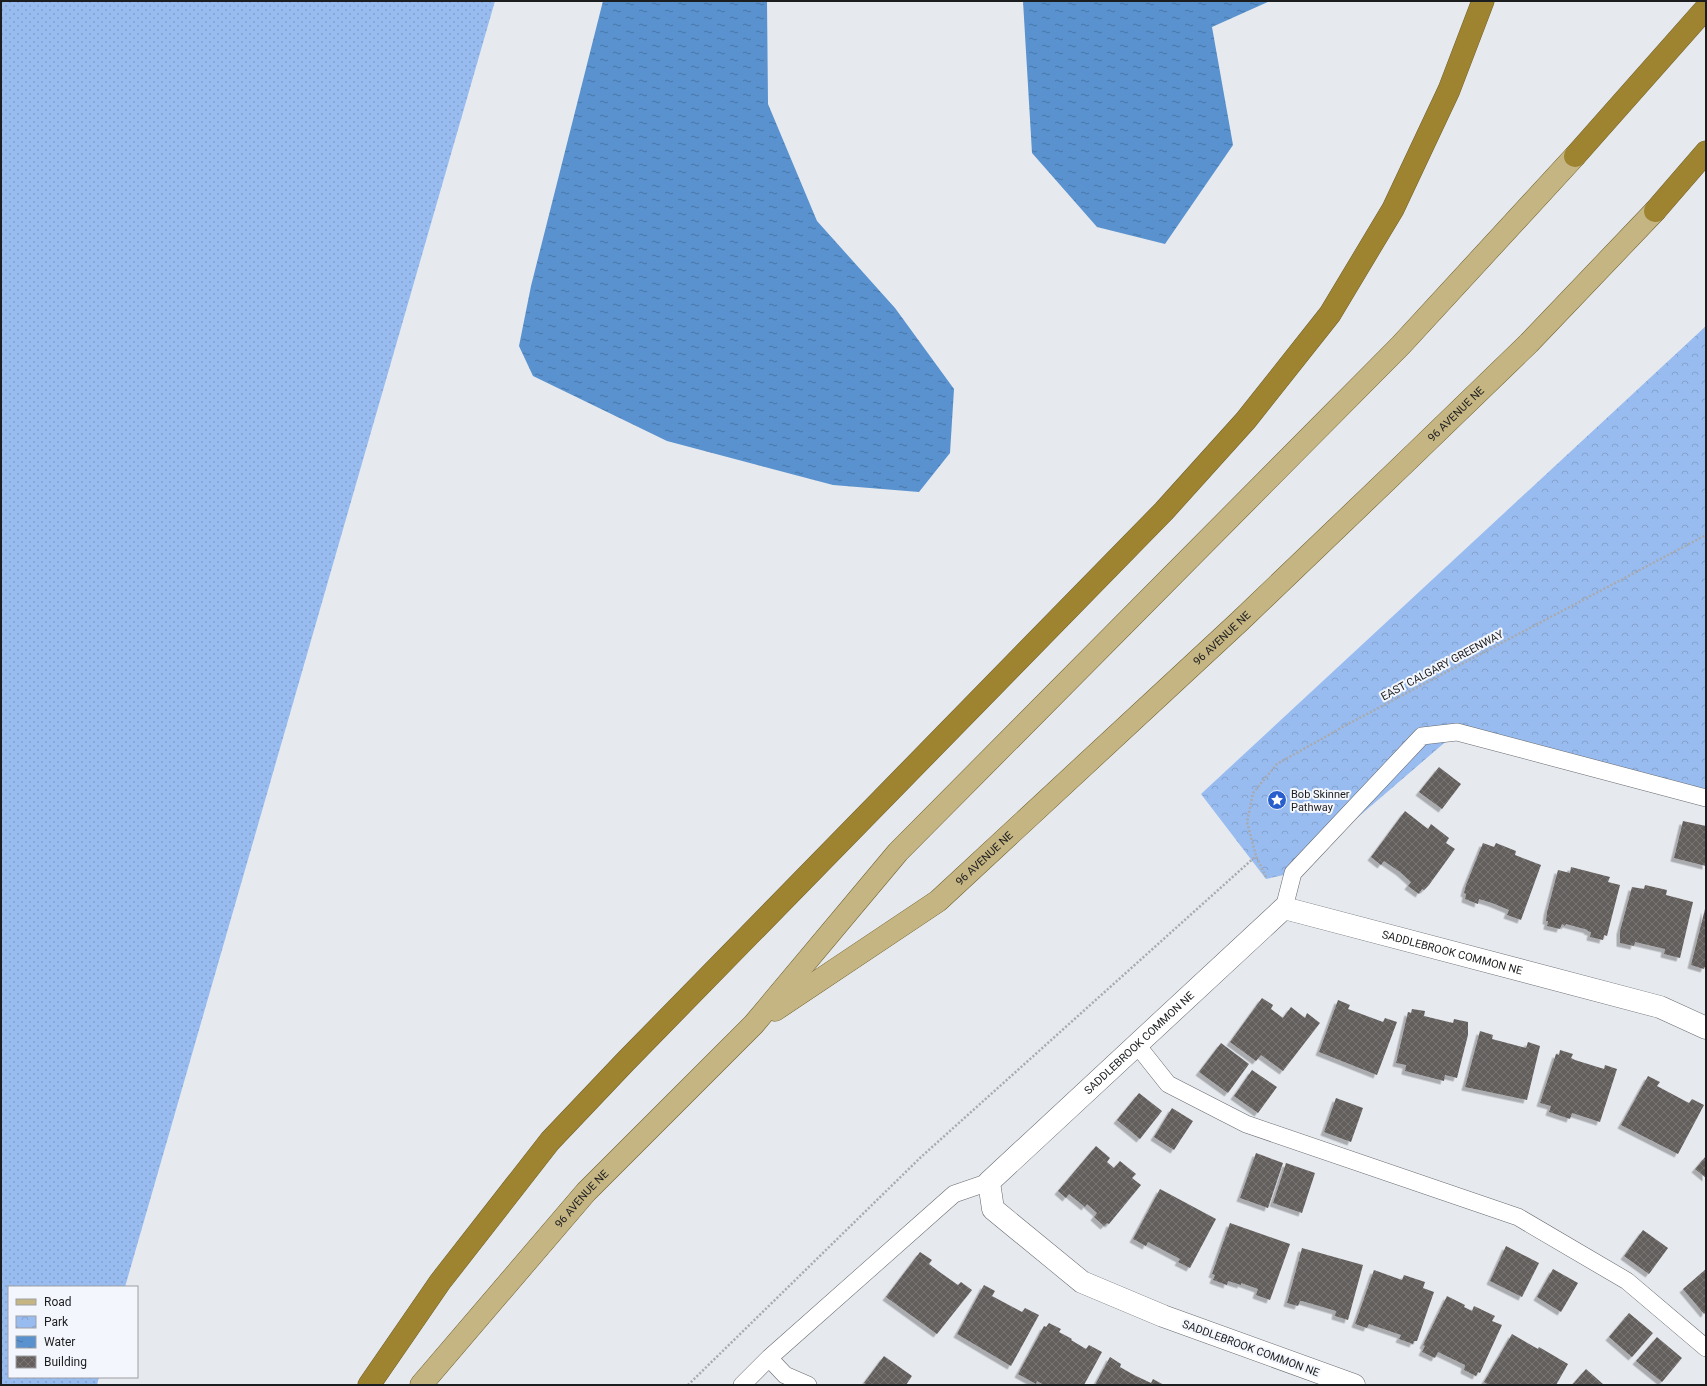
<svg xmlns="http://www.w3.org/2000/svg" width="1707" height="1386" font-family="Roboto,sans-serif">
<defs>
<pattern id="grass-dots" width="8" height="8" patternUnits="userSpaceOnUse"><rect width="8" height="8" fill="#99bcf0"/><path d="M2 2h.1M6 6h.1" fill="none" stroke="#83a1cd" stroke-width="1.8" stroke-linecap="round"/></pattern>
<pattern id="park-crowns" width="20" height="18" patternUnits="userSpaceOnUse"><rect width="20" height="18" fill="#99bcf0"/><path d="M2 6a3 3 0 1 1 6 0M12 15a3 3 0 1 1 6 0" fill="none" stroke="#83a1cd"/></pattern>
<pattern id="water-ripples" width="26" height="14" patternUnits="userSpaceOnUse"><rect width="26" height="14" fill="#5992cf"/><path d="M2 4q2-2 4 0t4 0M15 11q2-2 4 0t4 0" fill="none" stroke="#4977a7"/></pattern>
<pattern id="building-cross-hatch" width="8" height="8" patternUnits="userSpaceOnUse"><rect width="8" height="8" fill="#645e5c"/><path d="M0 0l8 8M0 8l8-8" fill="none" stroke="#7a7574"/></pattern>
<filter id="shadow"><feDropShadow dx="-3.5" dy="3.5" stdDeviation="0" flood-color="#0004"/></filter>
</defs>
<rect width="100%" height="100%" fill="#e6e9ee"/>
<path fill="url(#grass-dots)" d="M 1,1 L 495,1 L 125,1287 L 9,1287 L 9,1377 L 99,1377 L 97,1385 L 1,1385 Z"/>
<path fill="url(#park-crowns)" d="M 1706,326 L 1706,790 L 1457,732 L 1293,873 L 1266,879 L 1201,794 Z"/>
<path fill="url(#water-ripples)" d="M 603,1 L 767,1 L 768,104 L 817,221 L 895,308 L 954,389 L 950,453 L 919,492 L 833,485 L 667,441 L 533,376 L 519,346 L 531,286 Z
M 1023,1 L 1270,1 L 1212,27 L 1233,145 L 1165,244 L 1097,227 L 1032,153 Z"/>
<path fill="url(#building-cross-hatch)" filter="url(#shadow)" d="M 1439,767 L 1461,784 L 1442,809 L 1419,792 Z
M 1405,811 L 1428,829 L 1431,824 L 1449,838 L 1446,843 L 1455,849 L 1429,885 L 1424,890 L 1422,889 L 1419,894 L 1408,886 L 1411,882 L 1400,872 L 1384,861 L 1381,865 L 1371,857 Z
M 1683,821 L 1706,826 L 1706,866 L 1674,858 Z
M 1483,843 L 1494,847 L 1496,843 L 1516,851 L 1515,855 L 1541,865 L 1521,920 L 1507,915 L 1509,910 L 1492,903 L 1479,899 L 1478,904 L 1465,899 L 1466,894 L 1464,893 L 1466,885 Z
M 1571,867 L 1610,877 L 1608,882 L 1620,885 L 1609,928 L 1607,936 L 1604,935 L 1603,940 L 1590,937 L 1591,932 L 1587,931 L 1588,930 L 1566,924 L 1565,926 L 1562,924 L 1560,929 L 1547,926 L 1548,921 L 1546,921 L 1547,912 L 1558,870 L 1570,873 Z
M 1645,885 L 1667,890 L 1666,895 L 1693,902 L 1680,958 L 1664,954 L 1665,949 L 1635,942 L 1634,946 L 1620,943 L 1620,931 L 1632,887 L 1644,889 Z
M 1705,909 L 1706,964 L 1704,969 L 1691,965 Z
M 1262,998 L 1273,1005 L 1271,1009 L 1283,1018 L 1291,1007 L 1305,1018 L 1307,1013 L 1320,1023 L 1283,1071 L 1261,1055 L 1256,1061 L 1230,1042 Z
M 1338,1000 L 1350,1005 L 1348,1009 L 1383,1022 L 1385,1018 L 1397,1022 L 1377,1075 L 1319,1052 Z
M 1412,1009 L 1425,1011 L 1424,1016 L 1453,1023 L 1454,1019 L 1468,1022 L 1468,1035 L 1457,1078 L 1445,1075 L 1444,1081 L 1405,1071 L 1406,1065 L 1396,1063 L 1408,1012 L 1411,1013 Z
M 1480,1031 L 1493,1035 L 1492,1039 L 1526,1048 L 1528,1042 L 1540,1046 L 1527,1100 L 1465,1087 Z
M 1221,1043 L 1249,1064 L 1228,1093 L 1199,1072 Z
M 1560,1050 L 1573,1054 L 1571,1058 L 1575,1060 L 1604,1069 L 1605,1065 L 1617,1069 L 1600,1122 L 1572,1113 L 1570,1119 L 1549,1112 L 1551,1106 L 1540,1103 L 1556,1054 L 1559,1055 Z
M 1252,1070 L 1277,1087 L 1258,1113 L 1234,1096 Z
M 1648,1076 L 1660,1082 L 1657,1086 L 1689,1103 L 1692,1099 L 1704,1105 L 1678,1154 L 1621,1125 Z
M 1139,1093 L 1162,1111 L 1140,1139 L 1117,1120 Z
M 1336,1098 L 1363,1108 L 1351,1142 L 1324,1132 Z
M 1172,1108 L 1193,1121 L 1174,1150 L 1154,1137 Z
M 1096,1146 L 1110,1158 L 1107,1162 L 1114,1168 L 1120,1161 L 1136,1174 L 1132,1178 L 1141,1185 L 1109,1224 L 1107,1223 L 1104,1226 L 1094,1217 L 1097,1213 L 1096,1212 L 1087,1204 L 1085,1207 L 1069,1194 L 1066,1198 L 1058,1191 Z
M 1256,1153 L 1283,1163 L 1268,1208 L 1240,1198 Z
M 1706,1156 L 1706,1178 L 1695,1169 Z
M 1286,1163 L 1315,1173 L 1302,1213 L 1273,1203 Z
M 1160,1189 L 1216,1219 L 1190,1268 L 1178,1262 L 1180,1259 L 1148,1242 L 1146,1246 L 1133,1239 Z
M 1230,1223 L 1290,1244 L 1270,1300 L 1256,1295 L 1258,1289 L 1241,1283 L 1241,1285 L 1228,1281 L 1227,1285 L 1213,1280 L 1215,1275 L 1212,1274 Z
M 1643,1230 L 1668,1248 L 1649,1274 L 1624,1256 Z
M 1506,1246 L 1539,1263 L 1522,1297 L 1490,1281 Z
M 1302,1248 L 1363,1265 L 1348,1320 L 1335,1316 L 1336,1311 L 1302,1301 L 1300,1301 L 1298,1306 L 1287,1303 Z
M 920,1252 L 932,1260 L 929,1264 L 941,1273 L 958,1285 L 961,1282 L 972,1290 L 937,1334 L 886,1297 Z
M 1553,1269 L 1578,1283 L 1561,1312 L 1537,1297 Z
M 1706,1269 L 1706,1312 L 1704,1314 L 1683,1289 Z
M 1374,1270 L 1402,1280 L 1404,1275 L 1425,1282 L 1423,1288 L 1434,1292 L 1417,1341 L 1414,1341 L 1413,1344 L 1399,1339 L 1401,1335 L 1369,1324 L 1367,1328 L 1355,1324 Z
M 984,1285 L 995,1291 L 992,1296 L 1022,1312 L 1025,1308 L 1039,1315 L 1011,1366 L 957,1334 Z
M 1447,1296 L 1465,1305 L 1464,1307 L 1472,1311 L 1474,1306 L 1495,1316 L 1492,1321 L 1502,1325 L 1480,1373 L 1478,1372 L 1476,1376 L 1464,1370 L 1465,1365 L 1438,1352 L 1435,1358 L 1422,1352 L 1425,1346 L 1423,1345 Z
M 1629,1313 L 1653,1333 L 1632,1357 L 1609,1337 Z
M 1049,1323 L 1061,1329 L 1059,1332 L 1072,1339 L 1071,1340 L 1086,1349 L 1089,1345 L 1102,1352 L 1084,1385 L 1044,1385 L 1037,1381 L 1036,1384 L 1018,1374 L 1044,1326 L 1046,1327 Z
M 1512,1334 L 1538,1349 L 1539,1347 L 1568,1364 L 1556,1385 L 1489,1385 L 1484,1382 Z
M 1657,1337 L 1682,1358 L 1662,1382 L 1636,1361 Z
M 884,1356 L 912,1376 L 906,1385 L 868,1385 L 864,1383 Z
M 1110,1357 L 1121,1364 L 1120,1367 L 1134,1375 L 1151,1383 L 1153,1379 L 1164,1385 L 1095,1385 Z
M 1586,1369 L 1604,1385 L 1572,1385 Z"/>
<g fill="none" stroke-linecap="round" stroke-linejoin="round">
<defs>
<path id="service" d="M 1284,908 L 1293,873 L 1422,736 L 1457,732 L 1706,798
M 1137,1045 L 1168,1084 L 1246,1124 L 1518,1217 L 1627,1281 L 1706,1348
M 769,1358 L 785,1375 L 808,1385
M 742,1385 L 769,1358 L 954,1194 L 989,1182"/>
<g id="minor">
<path id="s1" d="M 1354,1385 L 1163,1316 L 1082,1282 L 993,1209 L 989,1182 L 1284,908 L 1660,1007 L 1706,1028"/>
</g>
<g id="primary">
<path id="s2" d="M 775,1010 L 938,901 L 1240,621 L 1407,461 L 1529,343 L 1655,211"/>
<path id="s3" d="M 421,1385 L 586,1192 L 754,1024 L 898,852 L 1401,345 L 1575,156"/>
</g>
<path id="motorway" d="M 1575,156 L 1706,8
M 1655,211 L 1706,152
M 369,1385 L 440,1282 L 550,1141 L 625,1062 L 1164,511 L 1246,420 L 1330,314 L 1393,209 L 1449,90 L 1483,1"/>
</defs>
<use href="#service" stroke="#66696e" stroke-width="18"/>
<use href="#minor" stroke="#66696e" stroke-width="23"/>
<use href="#primary" stroke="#70602b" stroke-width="23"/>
<use href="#motorway" stroke="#70602b" stroke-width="23"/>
<path stroke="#a8aaae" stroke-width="2.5" stroke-dasharray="2 2" stroke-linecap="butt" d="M 1266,877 L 1256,856 L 1247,822 L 1253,793 L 1277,764 L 1348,724 L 1706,535
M 688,1385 L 921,1157 L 1256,856"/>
<use href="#service" stroke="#fff" stroke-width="17"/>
<use href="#minor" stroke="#fff" stroke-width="22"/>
<use href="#primary" stroke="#c5b583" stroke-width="22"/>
<use href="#motorway" stroke="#9e8431" stroke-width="22"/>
</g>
<defs>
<symbol id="sight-disc" viewBox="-11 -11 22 22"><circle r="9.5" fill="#295fcd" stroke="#f3f6fc"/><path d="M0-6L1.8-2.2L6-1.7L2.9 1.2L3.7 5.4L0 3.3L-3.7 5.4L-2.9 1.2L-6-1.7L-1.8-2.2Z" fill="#fff"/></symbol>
</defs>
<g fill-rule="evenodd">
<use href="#sight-disc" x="1266" y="789" width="22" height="22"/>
</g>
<g text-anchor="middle" stroke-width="4" stroke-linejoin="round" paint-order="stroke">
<g font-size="11" fill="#1c1d1f" stroke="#f3f6fc">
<text dy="4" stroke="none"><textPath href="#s2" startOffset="907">96 AVENUE NE</textPath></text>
<text dy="4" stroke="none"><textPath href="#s2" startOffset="583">96 AVENUE NE</textPath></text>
<text transform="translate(1442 665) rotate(-28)" y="4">EAST CALGARY GREENWAY</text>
<text dy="4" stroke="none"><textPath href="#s2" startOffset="259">96 AVENUE NE</textPath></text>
<text dy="4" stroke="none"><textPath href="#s1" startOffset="1010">SADDLEBROOK COMMON NE</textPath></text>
<text dy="4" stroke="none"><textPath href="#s1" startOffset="638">SADDLEBROOK COMMON NE</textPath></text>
<text dy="4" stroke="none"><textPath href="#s3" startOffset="246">96 AVENUE NE</textPath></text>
<text transform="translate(1251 1348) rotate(20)" y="4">SADDLEBROOK COMMON NE</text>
</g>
<g font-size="11" fill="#1c1d1f" stroke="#f3f6fc" text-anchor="start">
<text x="1291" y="798">Bob Skinner<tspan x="1291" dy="13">Pathway</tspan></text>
</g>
</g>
<rect width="1707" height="1386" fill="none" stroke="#1c1d1f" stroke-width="4"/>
<rect x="8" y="1286" width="130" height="92" fill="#f3f6fc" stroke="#9d9fa4"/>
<rect x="16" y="1299" width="20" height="6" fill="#c5b583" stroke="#9d9fa4"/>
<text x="44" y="1306" font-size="12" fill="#1c1d1f">Road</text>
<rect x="16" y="1316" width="20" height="12" fill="url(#park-crowns)" stroke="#9d9fa4"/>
<text x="44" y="1326" font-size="12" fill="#1c1d1f">Park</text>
<rect x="16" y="1336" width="20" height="12" fill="url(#water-ripples)" stroke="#9d9fa4"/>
<text x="44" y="1346" font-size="12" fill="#1c1d1f">Water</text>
<rect x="16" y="1356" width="20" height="12" fill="url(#building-cross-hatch)" stroke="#9d9fa4"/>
<text x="44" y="1366" font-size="12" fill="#1c1d1f">Building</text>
</svg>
